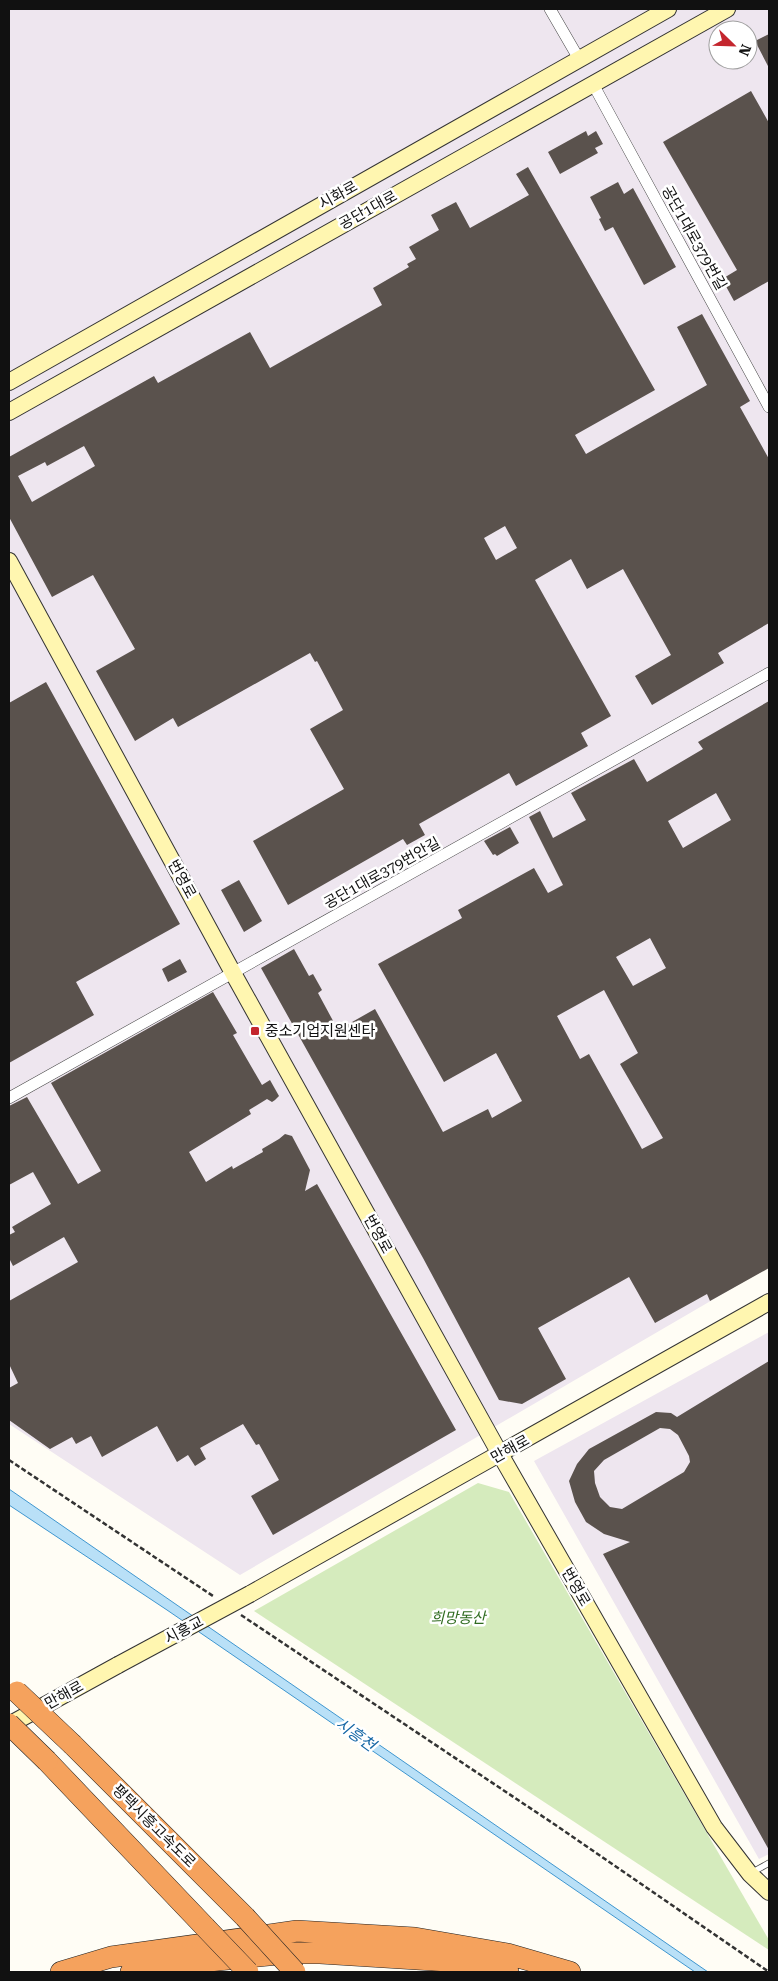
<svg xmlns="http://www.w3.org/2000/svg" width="778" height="1981" font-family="'Roboto Serif','Noto Sans KR',serif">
<rect width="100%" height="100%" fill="#fffdf5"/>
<path fill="#eee6ef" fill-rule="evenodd" d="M 9,9 L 769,9 L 769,1267 L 240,1575 L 9,1424 ZM 718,30 L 748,30 L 748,60 L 718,60 Z
M 769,1332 L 769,1854 L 759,1859 L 534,1461 Z"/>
<path fill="#d5ebbd" d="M 478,1483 L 509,1492 L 769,1940 L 769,1950 L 254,1611 Z"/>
<path fill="#b9e0f7" stroke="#3f96cf" d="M 9,1489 L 708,1972 L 695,1972 L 167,1610 L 9,1505 Z"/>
<path fill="#5a524d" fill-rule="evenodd" d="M 769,34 L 769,68 L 755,41 Z
M 751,91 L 769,123 L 769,281 L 734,301 L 722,279 L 737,270 L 663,142 Z
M 586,131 L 588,136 L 596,131 L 603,144 L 595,148 L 598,153 L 560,174 L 548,152 Z
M 528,167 L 655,390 L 575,435 L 586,454 L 707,385 L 677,327 L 702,314 L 750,401 L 740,407 L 769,459 L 769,623 L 718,653 L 724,663 L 652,705 L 635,676 L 671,655 L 623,569 L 587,589 L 571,559 L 535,580 L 611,716 L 581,733 L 588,746 L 516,786 L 509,773 L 419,824 L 425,835 L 407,845 L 403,839 L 288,905 L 253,841 L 344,789 L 310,729 L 343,710 L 317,661 L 315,662 L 310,653 L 178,727 L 173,718 L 135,741 L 96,671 L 135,649 L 93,575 L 52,597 L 9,517 L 9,457 L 154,376 L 158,383 L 250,332 L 270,368 L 382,305 L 373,288 L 409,267 L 407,264 L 416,259 L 409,247 L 439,230 L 431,215 L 456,202 L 470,228 L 529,195 L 516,174 ZM 84,446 L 95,466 L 32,502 L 18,476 L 45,462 L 47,466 ZM 505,526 L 517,548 L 496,560 L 484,538 Z
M 618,182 L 624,194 L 633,188 L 676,267 L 644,285 L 613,227 L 605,231 L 599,219 L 601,218 L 590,197 Z
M 46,682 L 180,924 L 76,982 L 94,1015 L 9,1063 L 9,703 Z
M 769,701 L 769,1268 L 710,1301 L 707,1294 L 655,1323 L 629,1277 L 538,1328 L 566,1379 L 522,1404 L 499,1400 L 423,1258 L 261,968 L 294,949 L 309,976 L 313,974 L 322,990 L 318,993 L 338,1030 L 375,1009 L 443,1132 L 488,1109 L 492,1118 L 522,1101 L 496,1053 L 444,1082 L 378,964 L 462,918 L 458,910 L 534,868 L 548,893 L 563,885 L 529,817 L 540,811 L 553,838 L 586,820 L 571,793 L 634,759 L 647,782 L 703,749 L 698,742 ZM 716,793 L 731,820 L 683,848 L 668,821 ZM 650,938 L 666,968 L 633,986 L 616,957 ZM 604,990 L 638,1053 L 620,1064 L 663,1138 L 642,1149 L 589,1054 L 580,1059 L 557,1016 Z
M 510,827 L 519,843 L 497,856 L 495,854 L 493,855 L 484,841 Z
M 239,880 L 262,921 L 244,932 L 221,890 Z
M 180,959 L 187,972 L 168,982 L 162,969 Z
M 213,992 L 237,1033 L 233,1035 L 262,1085 L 270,1080 L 279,1096 L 275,1100 L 272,1102 L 267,1099 L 249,1110 L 251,1114 L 189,1152 L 206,1182 L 232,1166 L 233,1169 L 263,1152 L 262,1149 L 279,1139 L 285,1134 L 292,1136 L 310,1170 L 305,1191 L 317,1184 L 456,1430 L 273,1535 L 251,1496 L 279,1480 L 259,1444 L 256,1445 L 243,1424 L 200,1448 L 206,1459 L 195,1466 L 188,1455 L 177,1462 L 157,1426 L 102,1457 L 91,1436 L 76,1444 L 72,1437 L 50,1449 L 9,1420 L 9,1388 L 18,1383 L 9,1364 L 9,1301 L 78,1262 L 64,1237 L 13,1266 L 9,1258 L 9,1235 L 15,1232 L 12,1227 L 51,1204 L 33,1172 L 9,1185 L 9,1106 L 27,1097 L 78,1184 L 101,1171 L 51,1083 Z
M 769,1361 L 769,1850 L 603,1554 L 630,1542 L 604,1534 L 586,1522 L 575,1502 L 569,1481 L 577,1464 L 589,1449 L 656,1412 L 671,1413 L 677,1417 ZM 660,1428 L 670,1429 L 678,1435 L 689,1456 L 690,1462 L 684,1472 L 622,1509 L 610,1507 L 600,1497 L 595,1483 L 594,1471 L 604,1460 Z"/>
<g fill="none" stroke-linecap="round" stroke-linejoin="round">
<defs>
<path id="lane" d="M 751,1873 L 769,1863"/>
<path id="street" d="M 550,9 L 579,59
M 593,84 L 769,407
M 9,1098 L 769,673"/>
<path id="secondary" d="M 9,382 L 668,9
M 9,412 L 727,9
M 9,561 L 233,973 L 500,1454 L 714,1827 L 750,1874 L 769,1892
M 250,1594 L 769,1302
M 9,1725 L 118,1665"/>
<path id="highway" d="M 73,1745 L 245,1917
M 47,1761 L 205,1927
M 61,1972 L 111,1957 L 297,1931 L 415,1938 L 508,1954 L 570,1972
M 131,1972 L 179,1964 L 289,1953 L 320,1953 L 449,1961 L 508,1972"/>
</defs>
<use href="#lane" stroke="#444" stroke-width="7"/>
<use href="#street" stroke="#444" stroke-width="12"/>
<use href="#secondary" stroke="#333" stroke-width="18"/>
<use href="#highway" stroke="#222" stroke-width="22"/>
<path stroke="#333" stroke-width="2.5" stroke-dasharray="5 2.5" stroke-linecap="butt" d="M 9,1460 L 213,1596
M 241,1615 L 557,1826 L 769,1972"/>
<use href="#lane" stroke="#fff" stroke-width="5.5"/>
<use href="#street" stroke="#fff" stroke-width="11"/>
<use href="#secondary" stroke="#fff6b0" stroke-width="16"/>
<use href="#highway" stroke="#f5a25d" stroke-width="21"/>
<defs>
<path id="secondary-bridge" d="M 118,1665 L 250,1594"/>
<path id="highway-bridge" d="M 17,1692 L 73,1745
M 9,1724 L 47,1761
M 245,1917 L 295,1972
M 205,1927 L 248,1972"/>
</defs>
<use href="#secondary-bridge" stroke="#333" stroke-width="18" stroke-linecap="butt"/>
<use href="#highway-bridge" stroke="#222" stroke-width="22" stroke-linecap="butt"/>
<use href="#secondary-bridge" stroke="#fff6b0" stroke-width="16"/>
<use href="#highway-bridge" stroke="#f5a25d" stroke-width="21"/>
</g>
<rect fill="#c4262e" stroke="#fff" stroke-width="2" x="250" y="1026" width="10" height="10" rx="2.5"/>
<g text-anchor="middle" stroke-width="5" stroke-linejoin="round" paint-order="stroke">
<g font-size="15" fill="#111" stroke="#fff">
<text transform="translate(338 195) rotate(-29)" y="5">시화로</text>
<text transform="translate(368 210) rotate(-29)" y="5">공단1대로</text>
<text transform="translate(694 238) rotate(61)" y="5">공단1대로379번길</text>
<text transform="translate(382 873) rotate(-29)" y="5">공단1대로379번안길</text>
<text transform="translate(182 879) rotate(61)" y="5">번영로</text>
<text transform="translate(378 1234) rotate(61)" y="5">번영로</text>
<text transform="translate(510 1449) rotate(-29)" y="5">만해로</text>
<text transform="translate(576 1587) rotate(60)" y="5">번영로</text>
<text transform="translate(184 1630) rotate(-28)" y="5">시흥교</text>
<text transform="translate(64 1695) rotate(-29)" y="5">만해로</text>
<text transform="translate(154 1826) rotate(45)" y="5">평택시흥고속도로</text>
</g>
<g font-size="15" fill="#111" stroke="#fff" text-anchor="start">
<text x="265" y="1036">중소기업지원센타</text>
</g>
<g font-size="15" font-style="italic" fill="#2f6b1f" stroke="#fff">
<text x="458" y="1623">희망동산</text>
</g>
<g font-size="16" font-style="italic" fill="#1768a6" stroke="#fff">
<text transform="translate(356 1734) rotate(35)" y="6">시흥천</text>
</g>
</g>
<rect width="778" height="1981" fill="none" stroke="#111111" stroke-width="20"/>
<g transform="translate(733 45) rotate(113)"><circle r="24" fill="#ffffff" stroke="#a0a0a0"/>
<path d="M0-4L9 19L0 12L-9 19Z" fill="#c4262e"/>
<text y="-8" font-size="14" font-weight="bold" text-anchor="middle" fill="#111111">N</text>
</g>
</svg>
